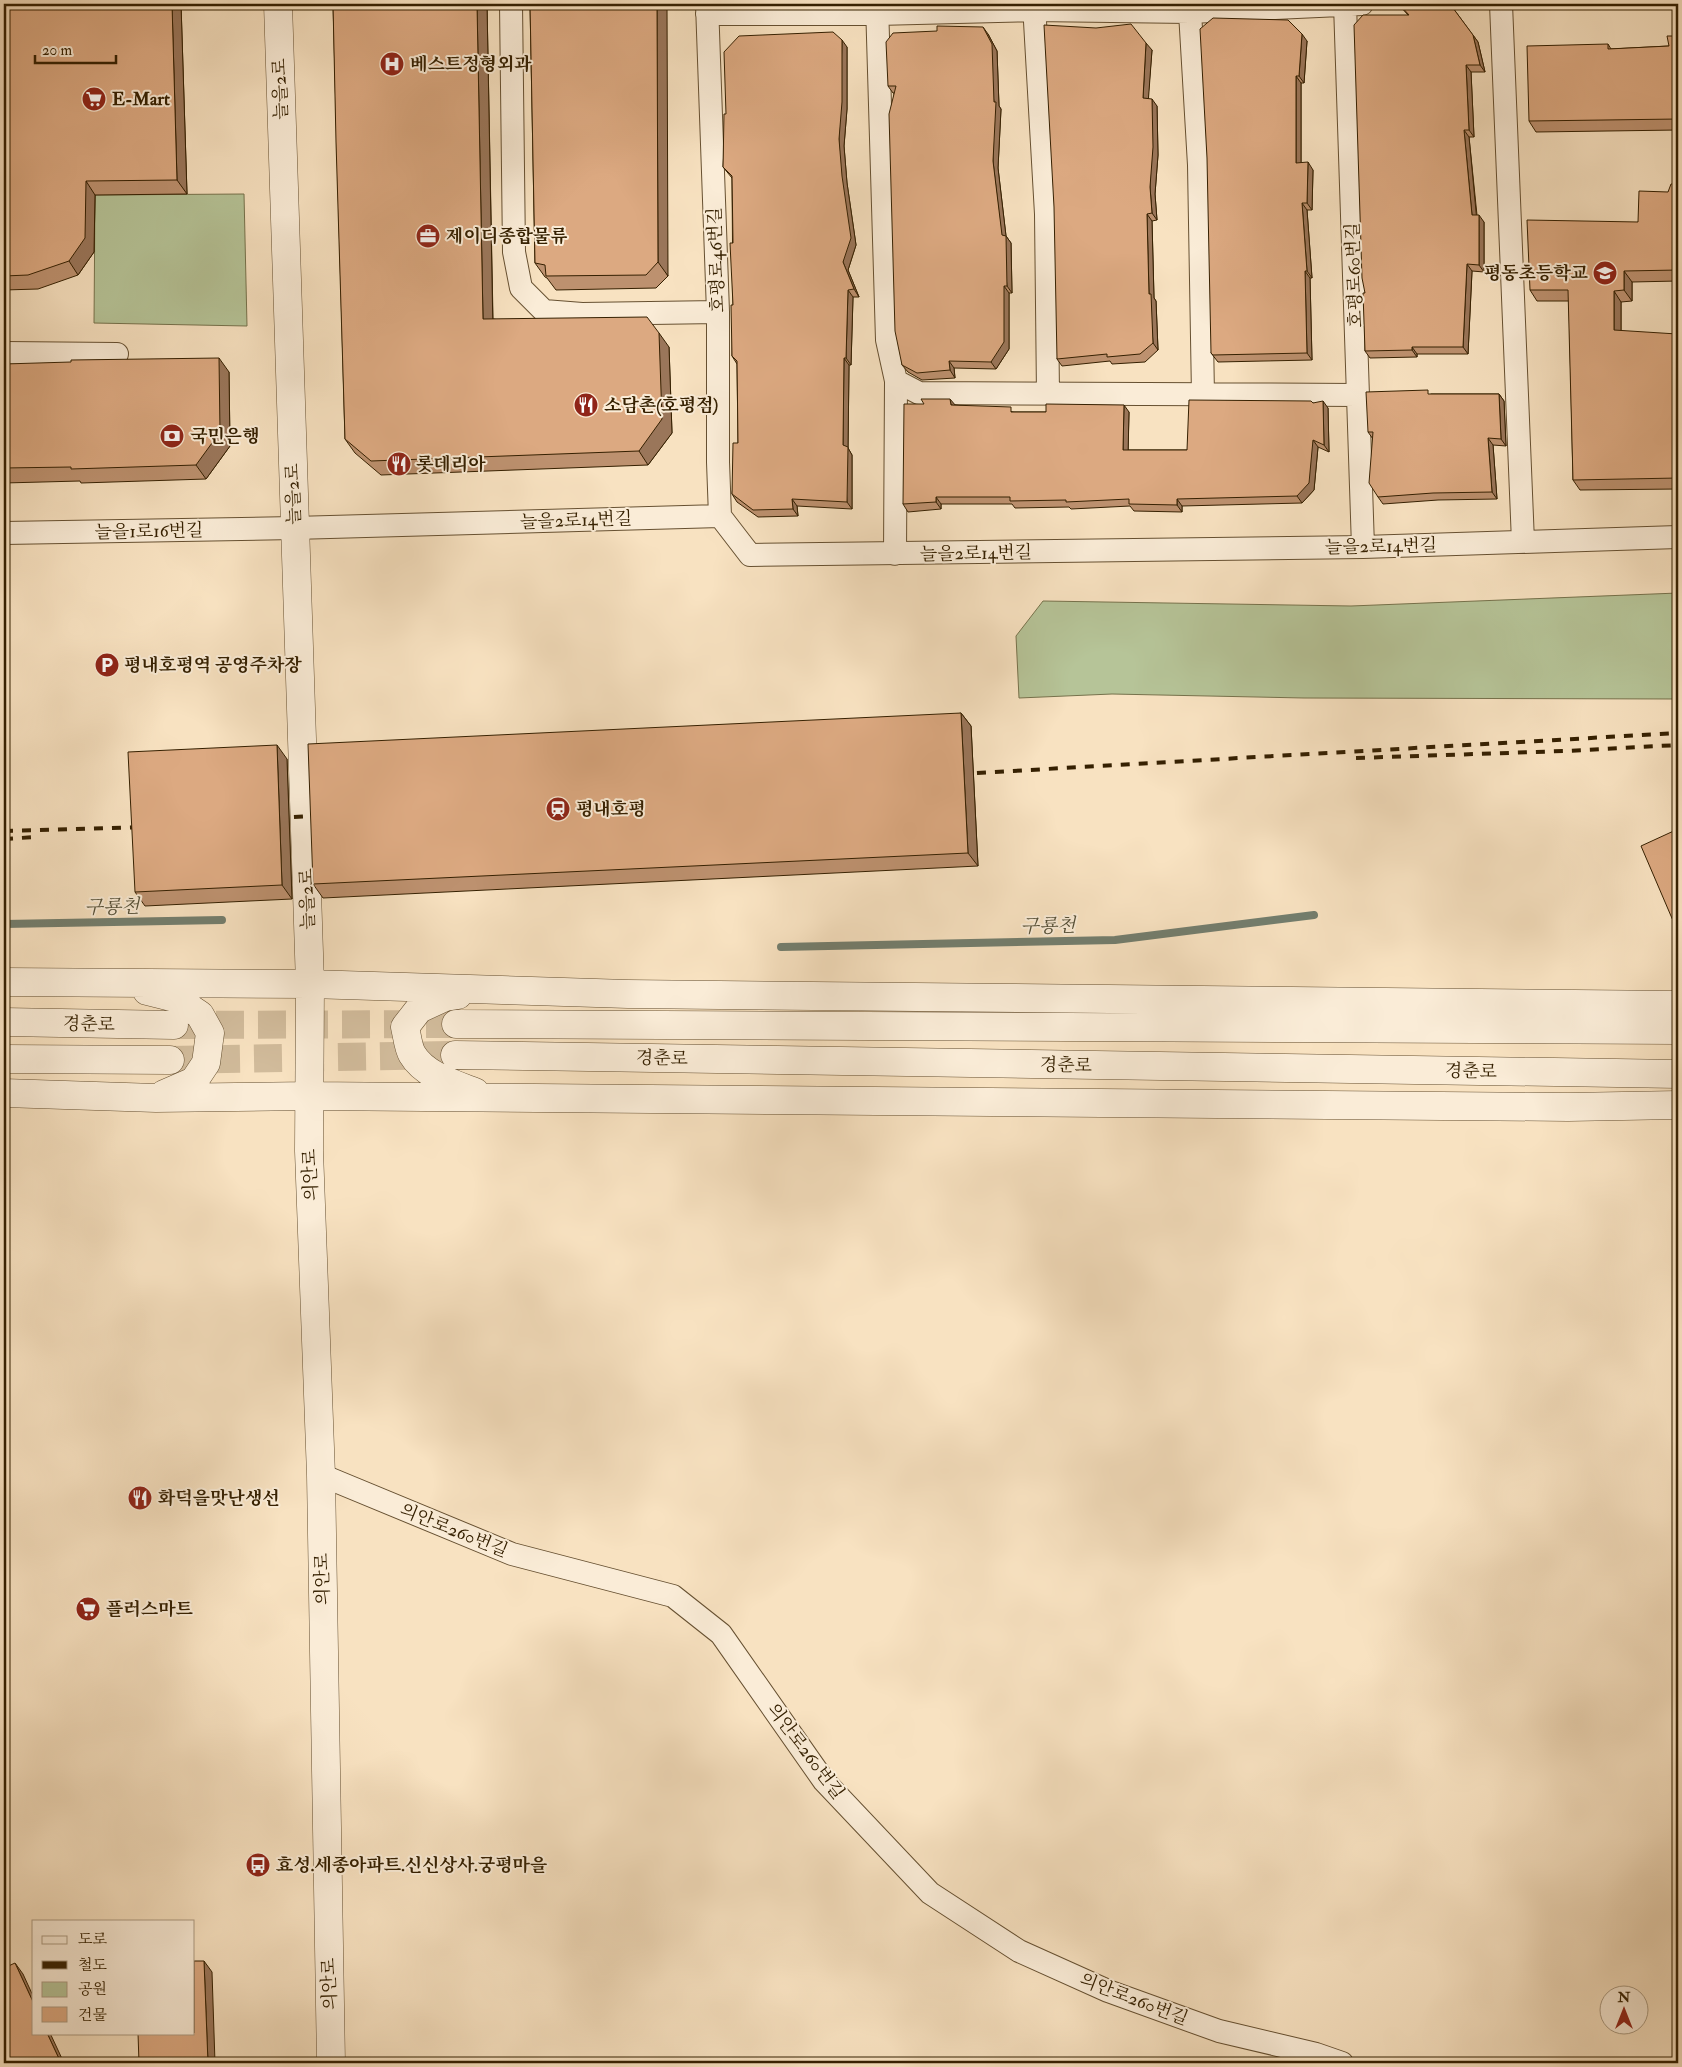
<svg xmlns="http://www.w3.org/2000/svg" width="1682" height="2067" font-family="'IM FELL Double Pica','Noto Serif KR',serif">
<rect width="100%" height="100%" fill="#f8e2c1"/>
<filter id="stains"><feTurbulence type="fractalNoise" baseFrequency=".004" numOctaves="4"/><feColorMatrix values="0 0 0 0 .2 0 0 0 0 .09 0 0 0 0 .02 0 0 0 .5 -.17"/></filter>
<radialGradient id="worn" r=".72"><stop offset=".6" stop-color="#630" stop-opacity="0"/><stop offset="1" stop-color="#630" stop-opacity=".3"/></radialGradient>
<path fill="#b6c498" stroke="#76724c" d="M 244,194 L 247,326 L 94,323 L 95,195 Z
M 1678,593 L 1678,699 L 1304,698 L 1112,694 L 1019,698 L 1016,636 L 1043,601 L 1351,606 Z"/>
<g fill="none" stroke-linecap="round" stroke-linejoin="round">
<path stroke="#737e6e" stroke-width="8" d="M 4,924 L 222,920
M 781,947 L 1115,940 L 1314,915"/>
<path stroke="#d1bb9b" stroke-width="28" stroke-dasharray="28 14" stroke-linecap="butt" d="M 174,1025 L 456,1024
M 170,1060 L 455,1055"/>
<defs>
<path id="minor" d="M 511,4 L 514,252 L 521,288 L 544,311 L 582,314 L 718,312
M 707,4 L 718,312 L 718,462 L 720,516
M 877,4 L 887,340 L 896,381 L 919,393 L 1358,395
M 1034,4 L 1046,214 L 1048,394
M 1345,4 L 1363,547
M 1501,4 L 1523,542
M 1190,12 L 1199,165 L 1203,395
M 707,14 L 877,14 L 1034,10 L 1190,12 L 1362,4
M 4,353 L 117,354
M 4,533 L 294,528 L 720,516 L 750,555 L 1363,547 L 1678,537
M 895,554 L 896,381
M 321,1475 L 512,1554 L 673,1596 L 721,1634 L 824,1781 L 930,1893 L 1019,1951 L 1108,1991 L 1219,2031 L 1316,2054 L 1342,2063"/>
<path id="tertiary" d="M 278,4 L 310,984 L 309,1151 L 321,1475 L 331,2063
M 4,982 L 310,984 L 628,994 L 1678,1005
M 147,991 L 175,998 L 200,1015 L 210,1033 L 206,1063 L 194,1081 L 164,1094
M 458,995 L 445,997 L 419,1009 L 405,1027 C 407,1035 408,1047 412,1054 C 424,1075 454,1084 475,1092
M 4,1022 L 174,1025
M 456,1024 L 1678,1030
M 455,1055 L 1678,1074
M 4,1059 L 170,1060
M 4,1093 L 156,1098 L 309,1096 L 1568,1107 L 1678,1105"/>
</defs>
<use href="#minor" stroke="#665031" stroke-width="24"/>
<use href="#tertiary" stroke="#665031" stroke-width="29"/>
<use href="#minor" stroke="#faecd7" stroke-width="22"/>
<use href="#tertiary" stroke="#faecd7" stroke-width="28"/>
<path stroke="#352001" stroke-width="4" stroke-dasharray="9 9" stroke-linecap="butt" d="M 1356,758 L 1565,751 L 1678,745
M 959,774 L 1678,733
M 276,818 L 326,815
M 4,831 L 146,827
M 4,839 L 36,837"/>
</g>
<path fill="#bd916f" stroke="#352001" d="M 4,4 L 181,4 L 187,194 L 95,195 L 94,252 L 78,275 L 38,289 L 4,290 Z
M 333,4 L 487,4 L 493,319 L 669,347 L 672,433 L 648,465 L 381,475 L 355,453 L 345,439 Z
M 530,4 L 668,276 L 656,288 L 556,290 L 547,278 L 545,277 L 535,263 Z
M 1398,4 L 1450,4 L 1478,42 L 1485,72 L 1471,72 L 1474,137 L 1469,137 L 1477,215 L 1484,222 L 1484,272 L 1472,271 L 1468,354 L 1417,354 L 1417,357 L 1370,358 L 1365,351 L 1365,293 L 1408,15 Z
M 988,34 L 997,51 L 999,106 L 1001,109 L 998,168 L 1006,236 L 1011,243 L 1012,293 L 1009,293 L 1009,349 L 996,369 L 954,368 L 955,378 L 922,380 L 908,372 L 902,365 L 894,93 L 893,93 L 888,86 Z
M 1678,36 L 1678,130 L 1536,132 L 1529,121 L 1608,44 L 1611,49 L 1669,46 Z
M 1307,41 L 1304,83 L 1301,83 L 1301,163 L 1313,170 L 1312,210 L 1307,210 L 1312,278 L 1310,278 L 1312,360 L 1218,362 L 1211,353 Z
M 847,47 L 847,109 L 844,146 L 847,183 L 856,245 L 848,270 L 859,297 L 853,297 L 851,365 L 849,365 L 848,448 L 852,455 L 852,509 L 797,506 L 798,516 L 758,517 L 737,502 L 732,494 L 738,443 L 737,364 L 732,356 L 733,305 L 732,178 L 723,167 L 726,114 Z
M 1152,50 L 1148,98 L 1157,106 L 1158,155 L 1155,194 L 1157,220 L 1152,221 L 1154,298 L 1156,301 L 1158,350 L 1145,362 L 1112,364 L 1110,361 L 1062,366 L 1057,359 Z
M 1678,184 L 1678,281 L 1632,282 L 1632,301 L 1621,302 L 1621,331 L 1678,337 L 1678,489 L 1580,490 L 1573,480 L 1569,301 L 1537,301 L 1530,290 L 1638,222 L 1668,192 Z
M 4,364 L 229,372 L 230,446 L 206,479 L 81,483 L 80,481 L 4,483 Z
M 1431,394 L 1499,394 L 1504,401 L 1506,446 L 1493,445 L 1497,499 L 1438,500 L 1383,504 L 1378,497 L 1373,439 L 1368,432 Z
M 1313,403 L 1328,408 L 1329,452 L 1318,447 L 1314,490 L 1302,503 L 1182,506 L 1182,512 L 1134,511 L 1130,506 L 1071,509 L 1069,507 L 1015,508 L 1012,504 L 941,504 L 941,509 L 908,512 L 903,504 L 955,405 L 1014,412 L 1129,412 L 1128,450 L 1187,450 Z
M 961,713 L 971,726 L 978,866 L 323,898 L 313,884 Z
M 287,759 L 292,899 L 145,906 L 135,892 Z
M 1678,829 L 1678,928 L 1674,923 Z"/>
<path fill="#9a765a" stroke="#352001" d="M 172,4 L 181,4 L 187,194 L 177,180 Z
M 477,4 L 487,4 L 493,333 L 483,319 Z
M 657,4 L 667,4 L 668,276 L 658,262 Z
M 983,27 L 988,34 L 997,51 L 999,106 L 1001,109 L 998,168 L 1006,236 L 1011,243 L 1012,293 L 1007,286 L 993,161 L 994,102 Z
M 1302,34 L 1307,41 L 1304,83 L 1299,76 Z
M 1473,35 L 1478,42 L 1485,72 L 1480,65 Z
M 842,40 L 847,47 L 847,109 L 844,146 L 847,183 L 856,245 L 848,270 L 859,297 L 854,289 L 843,262 L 839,139 Z
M 1146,43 L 1152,50 L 1148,105 L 1143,98 Z
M 1466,65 L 1471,72 L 1474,137 L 1469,130 Z
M 1296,76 L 1301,83 L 1301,170 L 1296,163 Z
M 1152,99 L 1157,106 L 1158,155 L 1155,194 L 1157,220 L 1152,213 L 1150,187 Z
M 1464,130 L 1469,137 L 1477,222 L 1472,215 Z
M 1308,162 L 1313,170 L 1312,210 L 1307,203 Z
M 86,181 L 95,195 L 94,252 L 78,275 L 69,261 Z
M 1302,203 L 1307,210 L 1312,278 L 1307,271 Z
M 1147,214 L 1152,221 L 1154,298 L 1156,301 L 1158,350 L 1153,343 L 1149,294 Z
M 1479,215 L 1484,222 L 1484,272 L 1479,265 Z
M 1467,264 L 1472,271 L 1468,354 L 1463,347 Z
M 1305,271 L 1310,278 L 1312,360 L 1307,353 Z
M 1624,271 L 1632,282 L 1632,301 L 1624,290 Z
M 1004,286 L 1009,293 L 1009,349 L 996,369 L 991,362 Z
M 848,290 L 853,297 L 851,365 L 846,358 Z
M 1614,291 L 1621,302 L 1621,341 L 1614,330 Z
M 659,333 L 669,347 L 672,433 L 648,465 L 639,451 Z
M 1677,334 L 1678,337 L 1678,421 Z
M 1412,347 L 1417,354 L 1417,357 L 1412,350 Z
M 219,358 L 229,372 L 230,446 L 206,479 L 196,465 Z
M 844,358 L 849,365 L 848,448 L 852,455 L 852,509 L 847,502 L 843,445 Z
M 949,361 L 954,368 L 955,378 L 950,370 Z
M 1499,394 L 1504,401 L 1506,446 L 1501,439 Z
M 950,399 L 956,406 L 951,405 Z
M 1323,401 L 1328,408 L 1329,452 L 1324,445 Z
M 1124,405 L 1129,412 L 1128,457 L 1123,450 Z
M 1488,438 L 1493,445 L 1497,499 L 1492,492 Z
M 1313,440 L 1318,447 L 1314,490 L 1302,503 L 1297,496 Z
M 936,497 L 941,504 L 941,509 L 936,502 Z
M 792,499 L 797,506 L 798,516 L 793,509 Z
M 1177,499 L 1182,506 L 1182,512 L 1177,505 Z
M 961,713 L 971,726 L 978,866 L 968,853 Z
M 277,745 L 287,759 L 292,899 L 282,885 Z
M 204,1961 L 212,1972 L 215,2063 L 208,2063 Z
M 15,1963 L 23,1974 L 34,1998 L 34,2004 Z
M 47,2033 L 50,2033 L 64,2063 L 61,2063 Z"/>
<path fill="#dca981" stroke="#352001" d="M 4,4 L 172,4 L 177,180 L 86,181 L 85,238 L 69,261 L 28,275 L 4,276 Z
M 333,4 L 477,4 L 483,319 L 647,317 L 659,333 L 662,419 L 639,451 L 371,461 L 345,439 L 336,142 Z
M 530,4 L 657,4 L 658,262 L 646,275 L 546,276 L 545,265 L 535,263 Z
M 1399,4 L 1450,4 L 1473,35 L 1480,65 L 1466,65 L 1469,130 L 1464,130 L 1472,215 L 1479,215 L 1479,265 L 1467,264 L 1463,347 L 1412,347 L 1412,350 L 1365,351 L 1363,293 L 1365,293 L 1362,278 L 1354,25 L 1363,15 L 1409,15 Z
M 1213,18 L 1288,20 L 1302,34 L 1299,76 L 1296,76 L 1296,163 L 1308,162 L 1307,203 L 1302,203 L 1307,271 L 1305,271 L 1307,353 L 1213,355 L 1211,353 L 1207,158 L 1200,29 Z
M 1131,24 L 1146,43 L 1143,98 L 1152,99 L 1153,147 L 1150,187 L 1152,213 L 1147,214 L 1149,294 L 1151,294 L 1153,343 L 1140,354 L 1107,357 L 1107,354 L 1057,359 L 1054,207 L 1044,25 L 1096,28 Z
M 937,26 L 983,27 L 992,44 L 994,102 L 996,102 L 993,161 L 1002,235 L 1006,236 L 1007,286 L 1004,286 L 1004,342 L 991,362 L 949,361 L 950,370 L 917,373 L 902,365 L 895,331 L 889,114 L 896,86 L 888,86 L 886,42 L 893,33 L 937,31 Z
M 833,32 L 842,40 L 842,102 L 839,139 L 842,176 L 851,238 L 843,262 L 854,289 L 848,290 L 846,358 L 844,358 L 843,445 L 848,447 L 847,502 L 792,499 L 793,509 L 753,510 L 732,494 L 733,443 L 738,443 L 737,361 L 732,356 L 731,305 L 733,305 L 730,243 L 733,243 L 732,176 L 723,167 L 724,114 L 726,114 L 724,52 L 739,36 Z
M 1667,36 L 1678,36 L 1678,119 L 1529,121 L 1527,46 L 1608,44 L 1608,49 L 1669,46 Z
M 1671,184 L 1678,184 L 1678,270 L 1624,271 L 1624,290 L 1614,291 L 1614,330 L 1677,334 L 1678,478 L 1573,480 L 1568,290 L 1530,290 L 1527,220 L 1638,222 L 1639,191 L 1668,192 Z
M 219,358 L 220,432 L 196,465 L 71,469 L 71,467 L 4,468 L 4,364 L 71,362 L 71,360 Z
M 1428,390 L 1428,394 L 1499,394 L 1501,439 L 1488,438 L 1492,492 L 1433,493 L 1378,497 L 1369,483 L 1373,432 L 1368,432 L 1366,392 Z
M 921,399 L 950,399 L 951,405 L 1011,407 L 1011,412 L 1046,412 L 1046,404 L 1124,405 L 1123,450 L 1187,450 L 1189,400 L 1311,401 L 1313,403 L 1323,401 L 1324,445 L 1313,440 L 1309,483 L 1297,496 L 1177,499 L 1177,505 L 1129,504 L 1129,499 L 1066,502 L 1066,500 L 1010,501 L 1010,497 L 936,497 L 936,502 L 903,504 L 904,404 L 924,404 Z
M 961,713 L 968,853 L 313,884 L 308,744 Z
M 277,745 L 282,885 L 135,892 L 128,752 Z
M 1678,829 L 1678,921 L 1674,923 L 1641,846 Z
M 194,1961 L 204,1961 L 208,2063 L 139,2063 L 138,2033 L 194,2033 Z
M 15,1963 L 34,2004 L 34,2033 L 47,2033 L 61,2063 L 4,2063 L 4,1968 Z"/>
<defs>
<symbol id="hospital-disc" viewBox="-11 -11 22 22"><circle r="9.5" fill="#8f2418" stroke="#faecd7"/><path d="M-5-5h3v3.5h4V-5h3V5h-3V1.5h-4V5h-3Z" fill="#fff"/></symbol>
<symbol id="supermarket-disc" viewBox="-11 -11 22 22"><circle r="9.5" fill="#8f2418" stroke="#faecd7"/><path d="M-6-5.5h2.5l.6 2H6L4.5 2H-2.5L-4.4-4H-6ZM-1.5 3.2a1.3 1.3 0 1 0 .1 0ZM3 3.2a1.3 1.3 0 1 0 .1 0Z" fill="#fff"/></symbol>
<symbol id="office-disc" viewBox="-11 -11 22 22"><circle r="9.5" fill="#8f2418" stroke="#faecd7"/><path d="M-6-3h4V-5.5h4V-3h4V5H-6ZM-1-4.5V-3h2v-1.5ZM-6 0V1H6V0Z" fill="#fff"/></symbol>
<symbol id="school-disc" viewBox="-11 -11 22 22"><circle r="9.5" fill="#8f2418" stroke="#faecd7"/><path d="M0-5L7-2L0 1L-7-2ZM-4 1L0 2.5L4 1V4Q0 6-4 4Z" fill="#fff"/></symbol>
<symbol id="restaurant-disc" viewBox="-11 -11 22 22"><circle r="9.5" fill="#8f2418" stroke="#faecd7"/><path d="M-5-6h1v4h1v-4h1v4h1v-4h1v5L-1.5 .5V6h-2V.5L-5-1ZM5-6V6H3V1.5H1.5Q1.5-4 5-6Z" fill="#fff"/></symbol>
<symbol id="bank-disc" viewBox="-11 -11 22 22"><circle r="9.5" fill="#8f2418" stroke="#faecd7"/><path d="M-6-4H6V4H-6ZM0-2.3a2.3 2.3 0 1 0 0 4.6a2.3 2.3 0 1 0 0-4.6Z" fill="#fff"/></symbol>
<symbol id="parking-disc" viewBox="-11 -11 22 22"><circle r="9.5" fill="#8f2418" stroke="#faecd7"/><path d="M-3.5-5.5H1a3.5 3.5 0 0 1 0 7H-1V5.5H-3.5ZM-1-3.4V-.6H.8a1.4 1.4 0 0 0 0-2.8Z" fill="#fff"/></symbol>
<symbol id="station-disc" viewBox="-11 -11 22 22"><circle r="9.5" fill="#8f2418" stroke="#faecd7"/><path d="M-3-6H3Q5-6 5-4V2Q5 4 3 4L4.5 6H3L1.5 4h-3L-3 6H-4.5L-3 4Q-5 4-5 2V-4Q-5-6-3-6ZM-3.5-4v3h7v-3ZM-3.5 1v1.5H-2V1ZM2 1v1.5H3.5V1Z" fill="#fff"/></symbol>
<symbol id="bus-disc" viewBox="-11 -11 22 22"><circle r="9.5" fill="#8f2418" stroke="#faecd7"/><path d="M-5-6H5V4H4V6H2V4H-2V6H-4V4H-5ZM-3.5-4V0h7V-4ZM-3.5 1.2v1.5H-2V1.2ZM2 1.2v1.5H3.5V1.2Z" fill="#fff"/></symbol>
</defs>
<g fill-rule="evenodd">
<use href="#hospital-disc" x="378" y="50" width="28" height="28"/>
<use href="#supermarket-disc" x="80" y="85" width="28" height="28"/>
<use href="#office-disc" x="414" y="222" width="28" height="28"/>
<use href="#school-disc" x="1591" y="259" width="28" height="28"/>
<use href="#restaurant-disc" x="572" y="391" width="28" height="28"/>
<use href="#bank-disc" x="158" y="422" width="28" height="28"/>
<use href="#restaurant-disc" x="385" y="450" width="28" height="28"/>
<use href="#parking-disc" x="93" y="651" width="28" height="28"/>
<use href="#station-disc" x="544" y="795" width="28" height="28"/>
<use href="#restaurant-disc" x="126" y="1484" width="28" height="28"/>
<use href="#supermarket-disc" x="74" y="1595" width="28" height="28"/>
<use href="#bus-disc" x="244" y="1851" width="28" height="28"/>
</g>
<g text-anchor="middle" stroke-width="4" stroke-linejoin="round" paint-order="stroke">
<g font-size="18" font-weight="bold" fill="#352001" stroke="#faecd7" text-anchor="start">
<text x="410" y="70">베스트정형외과</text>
<text x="112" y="105">E-Mart</text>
<text x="446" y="242">제이디종합물류</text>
<text x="1588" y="279" text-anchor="end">평동초등학교</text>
<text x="604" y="411">소담촌(호평점)</text>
<text x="190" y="442">국민은행</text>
<text x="416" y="470">롯데리아</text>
<text x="124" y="671">평내호평역 공영주차장</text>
<text x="576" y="815">평내호평</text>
<text x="158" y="1504">화덕을맛난생선</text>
<text x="106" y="1615">플러스마트</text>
<text x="276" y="1871">효성.세종아파트.신신상사.궁평마을</text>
</g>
<g font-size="18" fill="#352001" stroke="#faecd7">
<text transform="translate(280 89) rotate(-92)" y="6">늘을2로</text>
<text transform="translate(716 260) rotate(-92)" y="6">호평로46번길</text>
<text transform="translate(1354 275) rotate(-92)" y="6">호평로60번길</text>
<text transform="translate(293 494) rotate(-92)" y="6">늘을2로</text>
<text transform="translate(576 520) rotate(-2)" y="6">늘을2로14번길</text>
<text transform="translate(149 531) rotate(-1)" y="6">늘을1로16번길</text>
<text transform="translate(1381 546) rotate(-1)" y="6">늘을2로14번길</text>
<text transform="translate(976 553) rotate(-1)" y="6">늘을2로14번길</text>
<text transform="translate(307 899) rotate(-92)" y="6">늘을2로</text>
<text transform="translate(89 1024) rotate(1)" y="6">경춘로</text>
<text transform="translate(662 1058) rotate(1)" y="6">경춘로</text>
<text transform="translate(1066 1065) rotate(1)" y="6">경춘로</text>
<text transform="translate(1471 1071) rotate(1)" y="6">경춘로</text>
<text transform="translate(310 1175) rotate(-92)" y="6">의안로</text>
<text transform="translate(454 1530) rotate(22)" y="6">의안로260번길</text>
<text transform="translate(322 1579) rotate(-91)" y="6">의안로</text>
<text transform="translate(806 1751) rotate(53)" y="6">의안로260번길</text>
<text transform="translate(329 1984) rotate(-92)" y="6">의안로</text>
<text transform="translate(1134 1999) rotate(21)" y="6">의안로260번길</text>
</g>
<g font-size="19" font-style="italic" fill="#544f37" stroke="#faecd7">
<text transform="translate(112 906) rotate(-1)" y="7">구룡천</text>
<text transform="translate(1048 925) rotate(-1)" y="7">구룡천</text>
</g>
</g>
<rect width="1682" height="2067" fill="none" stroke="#f8e2c1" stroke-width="20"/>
<rect x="5" y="5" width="1672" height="2057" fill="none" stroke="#352001" stroke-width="2.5"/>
<rect x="10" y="10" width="1662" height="2047" fill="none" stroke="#352001"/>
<rect x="32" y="1920" width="162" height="115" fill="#faecd7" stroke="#ab9a81"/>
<rect x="42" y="1936" width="25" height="8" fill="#faecd7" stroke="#ab9a81"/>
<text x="78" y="1944" font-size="15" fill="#352001">도로</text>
<rect x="42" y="1961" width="25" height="8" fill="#352001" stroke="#ab9a81"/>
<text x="78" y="1970" font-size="15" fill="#352001">철도</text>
<rect x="42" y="1982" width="25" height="15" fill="#b6c498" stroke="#ab9a81"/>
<text x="78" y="1994" font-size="15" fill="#352001">공원</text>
<rect x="42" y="2007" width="25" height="15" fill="#dca981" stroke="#ab9a81"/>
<text x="78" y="2020" font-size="15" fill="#352001">건물</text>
<g transform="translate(1624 2010)"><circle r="24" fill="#faecd7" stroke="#ab9a81"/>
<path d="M0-4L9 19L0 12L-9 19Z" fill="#8f2418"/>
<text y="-8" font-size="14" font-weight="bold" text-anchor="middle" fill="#352001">N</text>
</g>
<path d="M35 55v8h81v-8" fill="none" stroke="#352001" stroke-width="2.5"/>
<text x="42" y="55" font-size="15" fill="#352001" stroke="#faecd7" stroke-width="4" paint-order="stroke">20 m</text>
<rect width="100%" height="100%" filter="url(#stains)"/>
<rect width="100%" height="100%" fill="url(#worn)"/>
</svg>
